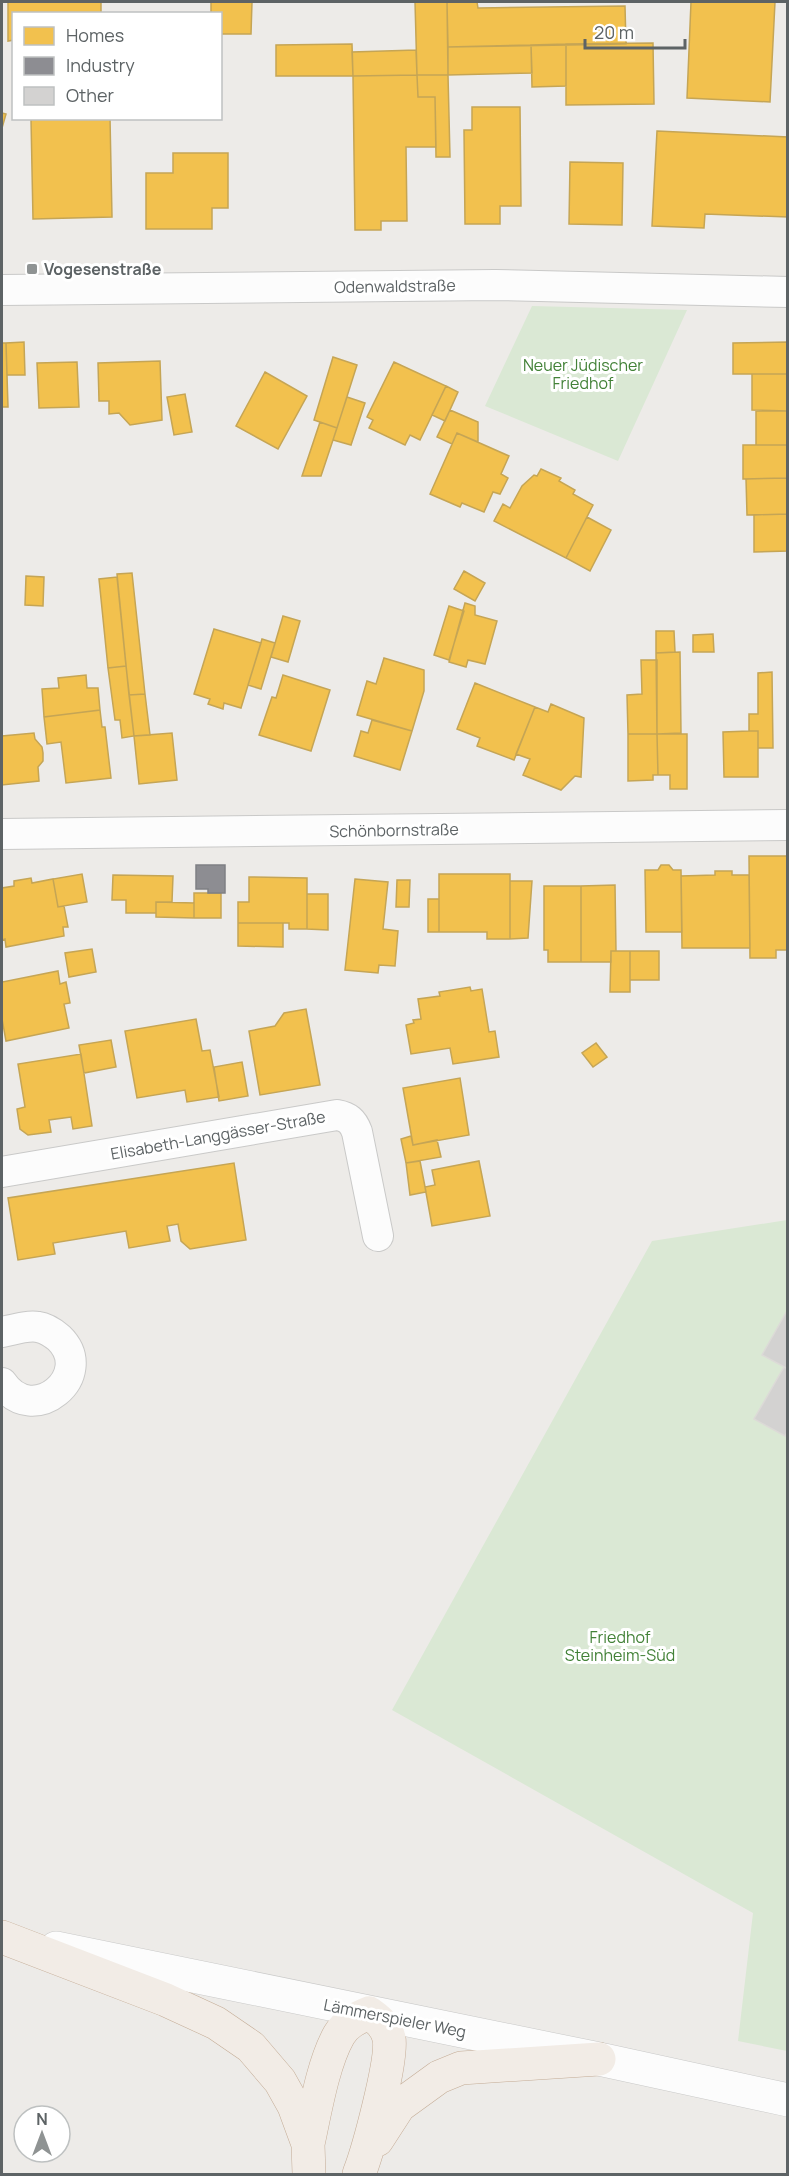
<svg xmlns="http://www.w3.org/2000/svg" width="789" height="2176" font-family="Manrope,sans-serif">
<rect width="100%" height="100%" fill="#edebe8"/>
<path fill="#dae8d4" d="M 532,306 L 687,310 L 618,461 L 485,406 Z
M 787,1220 L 787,2051 L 738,2041 L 753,1913 L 392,1710 L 652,1241 Z"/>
<path fill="#f2c14e" stroke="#c5a555" stroke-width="1.5" d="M 8,2 L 101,2 L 101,14 L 14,14 L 14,40 L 8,41 Z
M 211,2 L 252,2 L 251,34 L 220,34 L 220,14 L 211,14 Z
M 415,2 L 447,2 L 448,75 L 417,75 Z
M 447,2 L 477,2 L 478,8 L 625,6 L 626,44 L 448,47 Z
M 691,2 L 775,2 L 770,102 L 687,98 Z
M 653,43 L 654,104 L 566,105 L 566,44 Z
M 352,44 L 353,76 L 276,76 L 276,45 Z
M 566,44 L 566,86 L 532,87 L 531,45 Z
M 531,45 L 532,73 L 448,75 L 448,47 Z
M 416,50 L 417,75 L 353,76 L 352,52 Z
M 417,75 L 418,97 L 435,97 L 436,147 L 406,147 L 407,221 L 381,221 L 381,230 L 355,230 L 353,76 Z
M 417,75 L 448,75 L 450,157 L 436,157 L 435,97 L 418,97 Z
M 472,107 L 520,107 L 521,206 L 500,206 L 500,224 L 465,224 L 464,130 L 472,130 Z
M 2,113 L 6,114 L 2,128 Z
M 110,118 L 112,217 L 33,219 L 31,119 Z
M 657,131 L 788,137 L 788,217 L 705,214 L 704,228 L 652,226 Z
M 173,153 L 228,153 L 228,208 L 212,208 L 212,229 L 146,229 L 146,173 L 173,173 Z
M 570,162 L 623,163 L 622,225 L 569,224 Z
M 24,342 L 25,375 L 7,375 L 6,343 Z
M 788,342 L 788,374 L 733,374 L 733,343 Z
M 2,343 L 6,343 L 8,407 L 2,407 Z
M 333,357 L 357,365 L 337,428 L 314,420 Z
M 160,361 L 162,420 L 130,425 L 119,413 L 109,414 L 109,401 L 99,401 L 98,363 Z
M 77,362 L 79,407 L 39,408 L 37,363 Z
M 394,362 L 446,386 L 420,440 L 410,435 L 405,445 L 369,428 L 373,420 L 367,417 Z
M 265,372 L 307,396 L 278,449 L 236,426 Z
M 752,374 L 788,374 L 788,411 L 752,410 Z
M 446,386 L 458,392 L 445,421 L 432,415 Z
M 185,394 L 192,432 L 174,435 L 167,397 Z
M 347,397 L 365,403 L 351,445 L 333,440 Z
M 450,410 L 478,422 L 478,442 L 457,433 L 452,444 L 437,437 Z
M 756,411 L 788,411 L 788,445 L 756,445 Z
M 320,422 L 337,428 L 321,476 L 302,476 Z
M 457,433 L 509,456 L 501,474 L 508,478 L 500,494 L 493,492 L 484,512 L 462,503 L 460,507 L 430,494 Z
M 743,445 L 788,445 L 788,478 L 743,479 Z
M 541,469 L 561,478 L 559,481 L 575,490 L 573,494 L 593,505 L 566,558 L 494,521 L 503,504 L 510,508 L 522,486 L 534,475 L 537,476 Z
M 788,478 L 788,514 L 747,515 L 746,479 Z
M 788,514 L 788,551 L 754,552 L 754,515 Z
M 587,517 L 611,530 L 590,571 L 566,558 Z
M 464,571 L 485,583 L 475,601 L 454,589 Z
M 132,573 L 145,694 L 129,695 L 117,574 Z
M 26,576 L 44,577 L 43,606 L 25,605 Z
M 117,577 L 126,666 L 108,668 L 99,579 Z
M 465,603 L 475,606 L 475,615 L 497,621 L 485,664 L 468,660 L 466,667 L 449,662 Z
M 449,606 L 464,611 L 449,660 L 434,655 Z
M 283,616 L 300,621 L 288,662 L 271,657 Z
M 214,629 L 261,643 L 241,708 L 224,703 L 223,709 L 208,704 L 210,699 L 194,694 Z
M 656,631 L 674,631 L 675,652 L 656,653 Z
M 713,634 L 714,652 L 693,652 L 693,635 Z
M 262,639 L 275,643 L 261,689 L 248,685 Z
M 680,652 L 681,733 L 657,734 L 656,653 Z
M 384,658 L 424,670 L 424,691 L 412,731 L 357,715 L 367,681 L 376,684 Z
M 641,660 L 657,660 L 657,734 L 628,734 L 627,695 L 642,694 Z
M 126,666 L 134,736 L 122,738 L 120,720 L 115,720 L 108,668 Z
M 772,672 L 773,748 L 758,748 L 758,731 L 749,731 L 749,714 L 758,714 L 758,673 Z
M 86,675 L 87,688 L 98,688 L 100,710 L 44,717 L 42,689 L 59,688 L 58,678 Z
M 283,675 L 330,690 L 311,751 L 259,735 L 272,697 L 276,698 Z
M 475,683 L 535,707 L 514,760 L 477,746 L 480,738 L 457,729 Z
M 145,694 L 150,735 L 134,736 L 129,695 Z
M 551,704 L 584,718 L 581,777 L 575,776 L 561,790 L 523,775 L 530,759 L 516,754 L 535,707 L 548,712 Z
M 100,710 L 102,727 L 105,727 L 111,778 L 66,783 L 61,742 L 47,744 L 44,717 Z
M 372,720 L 412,731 L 400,770 L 354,756 L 361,731 L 368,733 Z
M 749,731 L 758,731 L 758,777 L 724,777 L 723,732 Z
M 34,733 L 35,739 L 42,747 L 43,753 L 43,761 L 38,767 L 39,781 L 2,785 L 2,736 Z
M 172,733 L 177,780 L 139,784 L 134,736 Z
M 628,734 L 657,734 L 658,775 L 653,775 L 653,780 L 628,781 Z
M 657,734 L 687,734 L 687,789 L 670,789 L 670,775 L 658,775 Z
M 749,856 L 788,856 L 788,950 L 776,950 L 776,958 L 750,958 Z
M 661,865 L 669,865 L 673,870 L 681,870 L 682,932 L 646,932 L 645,870 L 658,870 Z
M 715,871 L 732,871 L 732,875 L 749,875 L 750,948 L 682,948 L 681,876 L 715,875 Z
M 82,874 L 87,902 L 58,907 L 53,879 Z
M 439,874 L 510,874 L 510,939 L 487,939 L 487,932 L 439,932 Z
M 113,875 L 173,876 L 172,902 L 156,902 L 156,913 L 126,913 L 126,900 L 112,900 Z
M 249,877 L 307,878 L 307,929 L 289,929 L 289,923 L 238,923 L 238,902 L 249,902 Z
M 31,878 L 32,883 L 53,879 L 58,907 L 64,906 L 68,927 L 63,927 L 64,936 L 6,947 L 5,939 L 2,940 L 2,888 L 14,886 L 14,881 Z
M 355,879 L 388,882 L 383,929 L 398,931 L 395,966 L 379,965 L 378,973 L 345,970 Z
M 397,880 L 410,880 L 409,907 L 396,907 Z
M 510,881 L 532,881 L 528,938 L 510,939 Z
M 615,885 L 616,951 L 611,951 L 611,962 L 581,962 L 581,886 Z
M 544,886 L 581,886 L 581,962 L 548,962 L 548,950 L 544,950 Z
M 194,893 L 221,893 L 221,918 L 194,918 Z
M 307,894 L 328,894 L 328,930 L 307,929 Z
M 428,899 L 439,899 L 439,932 L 428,932 Z
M 156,902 L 194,903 L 194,918 L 156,917 Z
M 238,923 L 283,923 L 283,947 L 238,946 Z
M 92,949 L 96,972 L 69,977 L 65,953 Z
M 611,951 L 630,951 L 630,992 L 610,992 Z
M 630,951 L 659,951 L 659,980 L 630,980 Z
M 58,971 L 60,984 L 66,982 L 70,1003 L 64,1004 L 69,1028 L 6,1041 L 2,1019 L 2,982 Z
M 470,987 L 471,991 L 482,989 L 489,1032 L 495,1031 L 499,1057 L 453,1064 L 450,1048 L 411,1054 L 406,1025 L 414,1023 L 413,1020 L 421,1019 L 418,999 L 440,996 L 439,992 Z
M 306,1009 L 320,1085 L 260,1095 L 249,1031 L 275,1026 L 284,1013 Z
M 196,1019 L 202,1051 L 210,1050 L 219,1097 L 187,1102 L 185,1090 L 137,1098 L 125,1031 Z
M 111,1040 L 116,1067 L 84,1073 L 79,1045 Z
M 596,1043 L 607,1057 L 593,1067 L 582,1053 Z
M 81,1054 L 92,1126 L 73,1129 L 71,1117 L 49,1120 L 51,1132 L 28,1135 L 20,1129 L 17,1109 L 25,1107 L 18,1064 Z
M 242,1062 L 248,1096 L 219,1101 L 214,1067 Z
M 460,1078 L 469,1135 L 413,1145 L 403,1088 Z
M 411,1136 L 413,1145 L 437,1140 L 441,1157 L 406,1163 L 401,1139 Z
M 420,1161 L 426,1192 L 410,1195 L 406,1163 Z
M 479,1161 L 490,1216 L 432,1226 L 425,1187 L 435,1185 L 432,1170 Z
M 234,1163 L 246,1240 L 190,1249 L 181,1241 L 178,1224 L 167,1226 L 170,1241 L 129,1248 L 126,1231 L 53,1243 L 55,1254 L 18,1260 L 8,1198 Z"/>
<path fill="#8d8d92" stroke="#7f8084" stroke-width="1.5" d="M 196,865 L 225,865 L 225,893 L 208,893 L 208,889 L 196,889 Z"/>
<path fill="#d3d2d1" stroke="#dcdad7" stroke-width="1.5" d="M 788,1309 L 788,1369 L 762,1355 Z
M 784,1367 L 788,1369 L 788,1431 L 785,1436 L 754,1419 Z"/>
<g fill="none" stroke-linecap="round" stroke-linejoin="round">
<defs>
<path id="minor" d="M 2,290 L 495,285 L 788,292
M 2,834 L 788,825
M 2,1172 L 337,1115 C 348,1117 353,1121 357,1132 L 378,1236
M 2,1332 C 12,1330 28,1325 38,1327 C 46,1328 53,1333 59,1338 C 97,1375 33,1429 2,1383"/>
<path id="tertiary" d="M 56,1948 L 599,2059 L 788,2100"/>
<path id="trunk" d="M 2,1937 L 166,2000 L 216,2023 L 251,2047 L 280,2081 L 294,2106 L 308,2144 L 309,2174
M 377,2140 L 399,2106 L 439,2077 L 461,2068 L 599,2059
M 308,2144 C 315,2112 323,2063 339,2035 C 346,2023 357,2018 369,2013 C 379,2020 386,2026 389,2038 C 393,2060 368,2151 359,2174"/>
</defs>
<use href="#minor" stroke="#c9c9c8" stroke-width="32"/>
<use href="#tertiary" stroke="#c9c9c8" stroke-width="34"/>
<use href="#trunk" stroke="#c4ac96" stroke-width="34"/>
<use href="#minor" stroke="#fcfcfc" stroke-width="30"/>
<use href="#tertiary" stroke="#fcfcfc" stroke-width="33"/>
<use href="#trunk" stroke="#f2ece6" stroke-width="33"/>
</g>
<rect fill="#8f9393" stroke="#fff" stroke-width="2" x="26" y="263" width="12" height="12" rx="3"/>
<g text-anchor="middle" stroke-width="6" stroke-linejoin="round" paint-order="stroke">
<g font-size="16" font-weight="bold" fill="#5d6365" stroke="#fff" text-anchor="start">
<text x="44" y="275">Vogesenstraße</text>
</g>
<g font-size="16" fill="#5d6365" stroke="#fff">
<text transform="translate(395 286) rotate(-1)" y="6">Odenwaldstraße</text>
<text transform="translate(394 830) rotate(-1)" y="6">Schönbornstraße</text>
<text transform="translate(218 1135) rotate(-10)" y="6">Elisabeth-Langgässer-Straße</text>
<text transform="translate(395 2018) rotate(11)" y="6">Lämmerspieler Weg</text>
</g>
<g font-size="16" fill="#438238" stroke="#fff">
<text x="583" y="371">Neuer Jüdischer<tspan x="583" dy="18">Friedhof</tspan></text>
<text x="620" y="1643">Friedhof<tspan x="620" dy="18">Steinheim-Süd</tspan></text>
</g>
</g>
<rect width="789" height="2176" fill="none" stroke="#5d6365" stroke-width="6"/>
<rect x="12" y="12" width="210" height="108" fill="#ffffff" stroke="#bec1c1" stroke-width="1.5"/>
<rect x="24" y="27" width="30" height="18" fill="#f2c14e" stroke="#bec1c1" stroke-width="1.5"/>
<text x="66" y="42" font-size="18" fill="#5d6365">Homes</text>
<rect x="24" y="57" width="30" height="18" fill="#8d8d92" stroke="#bec1c1" stroke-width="1.5"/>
<text x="66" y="72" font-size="18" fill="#5d6365">Industry</text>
<rect x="24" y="87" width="30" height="18" fill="#d3d2d1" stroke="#bec1c1" stroke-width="1.5"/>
<text x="66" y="102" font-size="18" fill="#5d6365">Other</text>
<g transform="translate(42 2134)"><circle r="28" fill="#ffffff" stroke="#bec1c1" stroke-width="1.5"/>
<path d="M0-4.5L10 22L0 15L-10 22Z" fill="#8f9393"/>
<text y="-9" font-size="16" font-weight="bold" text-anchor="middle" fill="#5d6365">N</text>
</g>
<path d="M585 39v9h100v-9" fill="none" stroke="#5d6365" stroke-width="3"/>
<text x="594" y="39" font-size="18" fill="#5d6365" stroke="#ffffff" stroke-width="4.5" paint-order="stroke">20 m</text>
</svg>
